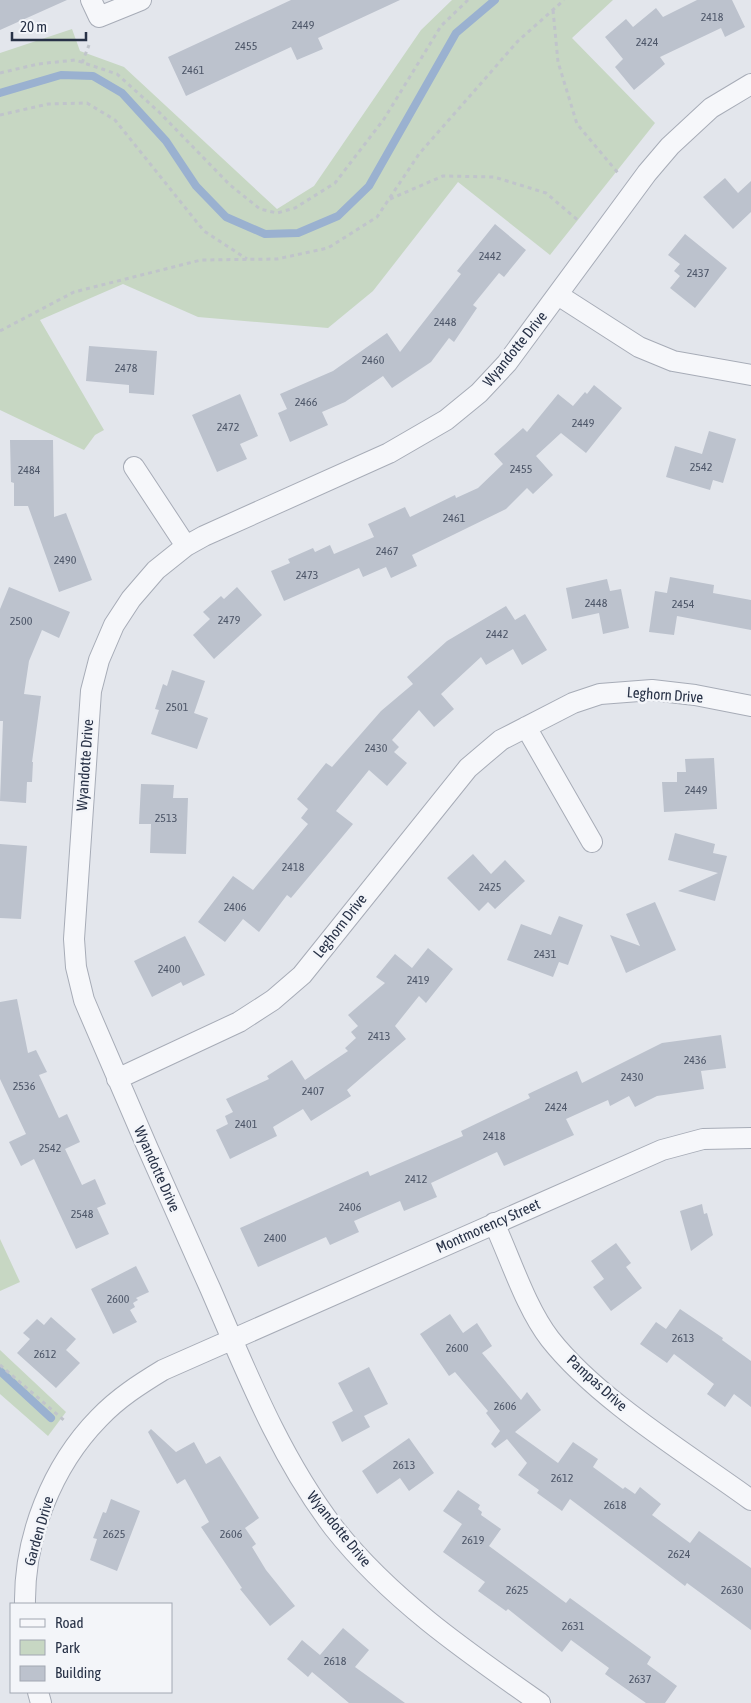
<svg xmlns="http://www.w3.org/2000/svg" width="751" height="1703" font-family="'Asap Condensed',sans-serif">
<rect width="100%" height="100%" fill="#e3e6ec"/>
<path fill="#c7d7c3" d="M 452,0 L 613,0 L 572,38 L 655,123 L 550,255 L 458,182 L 373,291 L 328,328 L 198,317 L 123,284 L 40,320 L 104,430 L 95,435 L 84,450 L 0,410 L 0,53 L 72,29 L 80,51 L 124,67 L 277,209 L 314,186 L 421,30 Z
M 0,1239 L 20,1282 L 0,1291 Z
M 0,1350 L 66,1412 L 48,1436 L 0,1394 Z"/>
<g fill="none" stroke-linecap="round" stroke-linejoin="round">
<path stroke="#9ab1d0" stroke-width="8" d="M 0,93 L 61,75 L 93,76 L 122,93 L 166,141 L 196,186 L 226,217 L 265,234 L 298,233 L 338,216 L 369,186 L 456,33 L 495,0
M 0,1371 L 51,1418"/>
</g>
<path fill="#bcc2cd" d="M 0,0 L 67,0 L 0,30 Z
M 291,0 L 400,0 L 318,38 L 323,49 L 297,60 L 291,47 L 186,96 L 168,57 Z
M 697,0 L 732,0 L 745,27 L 725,37 L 721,28 L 660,57 L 665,64 L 634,90 L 615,67 L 623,59 L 605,37 L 626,19 L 633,27 L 656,8 L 663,17 Z
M 725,178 L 738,193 L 751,181 L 751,212 L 733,229 L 703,197 Z
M 495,224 L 526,250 L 504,277 L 499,273 L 473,305 L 477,308 L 454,342 L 449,338 L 431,362 L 392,388 L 383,376 L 345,402 L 322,412 L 328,425 L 290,442 L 278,413 L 287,409 L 280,394 L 333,371 L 387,333 L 400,352 L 461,274 L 457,271 Z
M 685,234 L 727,268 L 695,308 L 670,288 L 680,276 L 674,271 L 680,264 L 668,255 Z
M 89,346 L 157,351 L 154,395 L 129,393 L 129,385 L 86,381 Z
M 594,385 L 622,408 L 586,453 L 561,433 L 536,456 L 553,475 L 533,494 L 527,488 L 506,509 L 412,555 L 417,566 L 391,578 L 386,567 L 363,577 L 359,568 L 284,601 L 271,571 L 290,563 L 288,559 L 313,548 L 315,552 L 330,545 L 334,554 L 374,537 L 368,524 L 405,507 L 410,517 L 455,495 L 456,498 L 478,488 L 503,464 L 494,454 L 523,428 L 527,432 L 558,394 L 573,406 L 585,392 L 587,394 Z
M 240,394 L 258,436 L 240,444 L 247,459 L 217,472 L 192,415 Z
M 709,431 L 736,439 L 723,483 L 713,480 L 710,490 L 666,477 L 675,446 L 702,454 Z
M 10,440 L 53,440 L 54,517 L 66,513 L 92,580 L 59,592 L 28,506 L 14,506 L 14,483 L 11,482 Z
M 670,577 L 714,585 L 713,593 L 751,600 L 751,630 L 677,616 L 674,635 L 649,632 L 655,591 L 667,593 Z
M 607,579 L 610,591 L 621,589 L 629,628 L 603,634 L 599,613 L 572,619 L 566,588 Z
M 9,587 L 70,612 L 59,638 L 42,630 L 29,661 L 24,694 L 41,696 L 32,762 L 33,762 L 32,782 L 27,782 L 26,803 L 0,801 L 3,721 L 0,721 L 0,609 Z
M 237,587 L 262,615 L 214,659 L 193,635 L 210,619 L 203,612 L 221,596 L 224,599 Z
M 506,606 L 515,620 L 525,614 L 547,650 L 522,665 L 513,649 L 486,665 L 481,657 L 441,694 L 454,709 L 434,727 L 419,710 L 392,740 L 399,747 L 394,752 L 407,763 L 387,786 L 369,770 L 336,811 L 353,824 L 291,898 L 287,895 L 259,932 L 243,919 L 225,942 L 198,922 L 233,876 L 253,890 L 308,824 L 301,818 L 308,809 L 297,799 L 326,763 L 332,767 L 381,711 L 413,684 L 407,677 L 447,641 Z
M 172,670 L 205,681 L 194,713 L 208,718 L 197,749 L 151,734 L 159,710 L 155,709 L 163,684 L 167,686 Z
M 714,758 L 717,809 L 664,812 L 662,782 L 677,782 L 677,772 L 686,772 L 685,759 Z
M 141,784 L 174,785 L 173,798 L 188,798 L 186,854 L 150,853 L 151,824 L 139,824 Z
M 675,833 L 715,844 L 713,853 L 727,856 L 715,901 L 678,891 L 718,873 L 668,860 Z
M 0,844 L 27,846 L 21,919 L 0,918 Z
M 473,854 L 491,874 L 505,860 L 525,881 L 495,909 L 488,902 L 479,911 L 447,878 Z
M 655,902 L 676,950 L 626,973 L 610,935 L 640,946 L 626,914 Z
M 559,916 L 583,925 L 568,965 L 559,962 L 553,977 L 507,960 L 521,924 L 551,935 Z
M 185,936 L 205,975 L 183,986 L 181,982 L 152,997 L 134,961 Z
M 428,948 L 453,969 L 426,1003 L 419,996 L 395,1026 L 406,1039 L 347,1090 L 351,1096 L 311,1121 L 303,1109 L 273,1127 L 277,1136 L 230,1159 L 216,1130 L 228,1124 L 225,1116 L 233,1112 L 226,1099 L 269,1079 L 267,1076 L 292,1060 L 305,1080 L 348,1051 L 345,1048 L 356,1038 L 351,1032 L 358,1026 L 348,1015 L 385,983 L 376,977 L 395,954 L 412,968 Z
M 17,999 L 28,1053 L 36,1050 L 47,1072 L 39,1075 L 59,1118 L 67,1114 L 80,1142 L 65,1149 L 82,1185 L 95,1179 L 106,1204 L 97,1208 L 109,1234 L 76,1249 L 34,1159 L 21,1166 L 9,1142 L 26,1134 L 0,1079 L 0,1002 Z
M 721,1035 L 726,1068 L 701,1071 L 704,1089 L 657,1096 L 635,1107 L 629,1096 L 610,1106 L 608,1100 L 566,1119 L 574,1135 L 504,1166 L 497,1152 L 431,1183 L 437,1197 L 404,1211 L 400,1201 L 354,1221 L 359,1232 L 330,1245 L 326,1237 L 258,1267 L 240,1228 L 368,1171 L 370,1176 L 463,1136 L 461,1131 L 530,1098 L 528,1094 L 577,1071 L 582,1083 L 662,1043 Z
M 702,1204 L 704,1214 L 707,1213 L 713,1235 L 691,1251 L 680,1211 Z
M 616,1243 L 631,1263 L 626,1267 L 642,1288 L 611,1311 L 593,1287 L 604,1279 L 591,1261 Z
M 136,1266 L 149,1292 L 136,1298 L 138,1300 L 133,1303 L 135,1307 L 130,1310 L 137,1322 L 113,1334 L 91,1289 Z
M 680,1309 L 723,1338 L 722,1340 L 751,1361 L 751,1407 L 734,1394 L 725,1407 L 707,1394 L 714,1384 L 674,1354 L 667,1363 L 640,1344 L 656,1322 L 666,1329 Z
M 450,1314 L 463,1333 L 477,1323 L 492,1346 L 482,1353 L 521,1400 L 527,1392 L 541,1410 L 515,1432 L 558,1463 L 573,1442 L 598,1459 L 593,1467 L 623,1489 L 625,1487 L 635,1494 L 640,1487 L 661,1504 L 652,1515 L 690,1543 L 699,1531 L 751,1568 L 751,1630 L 687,1583 L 685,1586 L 570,1499 L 562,1511 L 537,1493 L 539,1490 L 518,1475 L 527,1463 L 507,1439 L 495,1448 L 491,1444 L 500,1431 L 486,1413 L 488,1411 L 455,1372 L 449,1376 L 420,1334 Z
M 51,1317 L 76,1339 L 66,1350 L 80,1363 L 56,1388 L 17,1353 L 30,1339 L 23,1333 L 37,1319 L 44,1325 Z
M 369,1367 L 388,1404 L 364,1416 L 370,1427 L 342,1442 L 332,1422 L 353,1411 L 338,1383 Z
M 151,1429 L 176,1452 L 194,1442 L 206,1464 L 220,1456 L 259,1518 L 245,1528 L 256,1544 L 252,1547 L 266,1570 L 295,1606 L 270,1626 L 240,1589 L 242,1588 L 201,1527 L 209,1522 L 185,1479 L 177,1484 L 148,1432 Z
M 409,1438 L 434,1473 L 409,1491 L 400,1478 L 377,1494 L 362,1471 Z
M 458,1490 L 480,1505 L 478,1509 L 482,1512 L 481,1515 L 501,1529 L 489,1546 L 566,1603 L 570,1598 L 651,1657 L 647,1664 L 677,1686 L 665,1703 L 646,1703 L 605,1674 L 609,1668 L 571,1640 L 562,1652 L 508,1609 L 506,1611 L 478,1591 L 485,1582 L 443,1552 L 462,1524 L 443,1511 Z
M 111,1499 L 140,1511 L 117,1571 L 90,1560 L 97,1539 L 93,1538 L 103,1512 L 106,1513 Z
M 343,1628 L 369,1650 L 355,1667 L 405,1703 L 349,1703 L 312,1672 L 308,1677 L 287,1659 L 302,1640 L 320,1655 Z"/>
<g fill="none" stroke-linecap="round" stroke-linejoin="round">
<defs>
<path id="minor" d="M 91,0 L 99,17 L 141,0
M 558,295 L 639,347 L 673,361 L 751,375
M 134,467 L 186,546
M 526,727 L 592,842
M 117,1079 L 239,1022 L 273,1000 L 302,975 L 468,768 L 501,740 L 573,703 L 600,694 L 652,690 L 695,695 L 751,706
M 494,1223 C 511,1260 526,1308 550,1339 C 598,1400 688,1454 751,1500
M 25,1604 C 24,1537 52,1466 99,1418 C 118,1398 140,1384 163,1370 L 662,1150 L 703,1139 L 751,1138
M 38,1692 L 41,1703
M 540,1703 C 467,1652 390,1599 334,1528 C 279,1456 246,1371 210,1288 C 167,1193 125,1097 84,1000 L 76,967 L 74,939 L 91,691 L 99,660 L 114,625 L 131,599 L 156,570 L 186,546 L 204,536 L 389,453 L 446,420 L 479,393 L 507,363 L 647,173 L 670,146 L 711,108 L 751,84"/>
</defs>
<use href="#minor" stroke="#a7acb7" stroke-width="22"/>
<path stroke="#c0c4cb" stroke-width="3" stroke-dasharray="4 4" stroke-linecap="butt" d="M 553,10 L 558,62 L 577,124 L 618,173
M 82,63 L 89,45
M 0,73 L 38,64 L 75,60 L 117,74 L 159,112 L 230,185 L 260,209 L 277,213 L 295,208 L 335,183 L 384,119 L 441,26 L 468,0
M 0,115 L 48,104 L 87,103 L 115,120 L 204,231 L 247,259
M 390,199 L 443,176 L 494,177 L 546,193 L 580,222
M 0,331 L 74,292 L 201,260 L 277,259 L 328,248 L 377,217 L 419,154 L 518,41 L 564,0
M 0,1365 L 66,1422"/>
<use href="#minor" stroke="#f6f7fa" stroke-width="20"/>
</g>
<g text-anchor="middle" stroke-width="5" stroke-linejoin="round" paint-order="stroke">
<g font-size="12" fill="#4d5668">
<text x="712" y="21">2418</text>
<text x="303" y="29">2449</text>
<text x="647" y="46">2424</text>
<text x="246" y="50">2455</text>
<text x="193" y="74">2461</text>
<text x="490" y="260">2442</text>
<text x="698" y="277">2437</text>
<text x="445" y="326">2448</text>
<text x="373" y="364">2460</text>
<text x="126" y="372">2478</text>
<text x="306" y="406">2466</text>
<text x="583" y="427">2449</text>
<text x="228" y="431">2472</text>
<text x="701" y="471">2542</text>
<text x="521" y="473">2455</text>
<text x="29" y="474">2484</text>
<text x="454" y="522">2461</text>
<text x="387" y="555">2467</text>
<text x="65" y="564">2490</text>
<text x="307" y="579">2473</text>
<text x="596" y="607">2448</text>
<text x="683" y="608">2454</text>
<text x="229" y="624">2479</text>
<text x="21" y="625">2500</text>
<text x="497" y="638">2442</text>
<text x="177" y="711">2501</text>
<text x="376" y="752">2430</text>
<text x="696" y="794">2449</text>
<text x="166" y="822">2513</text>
<text x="293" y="871">2418</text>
<text x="490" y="891">2425</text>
<text x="235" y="911">2406</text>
<text x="545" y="958">2431</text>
<text x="169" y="973">2400</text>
<text x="418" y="984">2419</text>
<text x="379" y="1040">2413</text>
<text x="695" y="1064">2436</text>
<text x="632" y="1081">2430</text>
<text x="24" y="1090">2536</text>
<text x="313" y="1095">2407</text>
<text x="556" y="1111">2424</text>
<text x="246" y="1128">2401</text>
<text x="494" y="1140">2418</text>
<text x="50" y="1152">2542</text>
<text x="416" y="1183">2412</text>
<text x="350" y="1211">2406</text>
<text x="82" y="1218">2548</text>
<text x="275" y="1242">2400</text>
<text x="118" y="1303">2600</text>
<text x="683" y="1342">2613</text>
<text x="457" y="1352">2600</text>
<text x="45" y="1358">2612</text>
<text x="505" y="1410">2606</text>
<text x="404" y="1469">2613</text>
<text x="562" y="1482">2612</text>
<text x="615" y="1509">2618</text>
<text x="114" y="1538">2625</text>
<text x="231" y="1538">2606</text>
<text x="473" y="1544">2619</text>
<text x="679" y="1558">2624</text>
<text x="517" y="1594">2625</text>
<text x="732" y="1594">2630</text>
<text x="573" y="1630">2631</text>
<text x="335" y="1665">2618</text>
<text x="640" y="1683">2637</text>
</g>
<g font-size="15" fill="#283247" stroke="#f3f5f9">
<text transform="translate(515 349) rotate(-51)" y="5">Wyandotte Drive</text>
<text transform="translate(665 695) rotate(4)" y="5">Leghorn Drive</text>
<text transform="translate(85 765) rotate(-86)" y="5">Wyandotte Drive</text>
<text transform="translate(340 926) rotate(-52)" y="5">Leghorn Drive</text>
<text transform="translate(157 1169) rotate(66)" y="5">Wyandotte Drive</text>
<text transform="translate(488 1226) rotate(-24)" y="5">Montmorency Street</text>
<text transform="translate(597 1383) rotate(42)" y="5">Pampas Drive</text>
<text transform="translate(339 1529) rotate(51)" y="5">Wyandotte Drive</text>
<text transform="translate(39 1531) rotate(-74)" y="5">Garden Drive</text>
</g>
</g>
<rect x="10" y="1603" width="162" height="90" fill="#f3f5f9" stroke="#a2a7b2"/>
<rect x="20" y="1619" width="25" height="8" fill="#f6f7fa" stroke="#a2a7b2"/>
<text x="55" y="1628" font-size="15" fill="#283247">Road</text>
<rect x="20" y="1640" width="25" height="15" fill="#c7d7c3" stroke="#a2a7b2"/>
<text x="55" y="1653" font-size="15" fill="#283247">Park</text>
<rect x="20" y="1666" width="25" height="15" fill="#bcc2cd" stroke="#a2a7b2"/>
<text x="55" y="1678" font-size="15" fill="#283247">Building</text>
<path d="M12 32v8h74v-8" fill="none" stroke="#283247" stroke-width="2.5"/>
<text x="20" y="32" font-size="15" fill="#283247" stroke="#f3f5f9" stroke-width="4" paint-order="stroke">20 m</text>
</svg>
